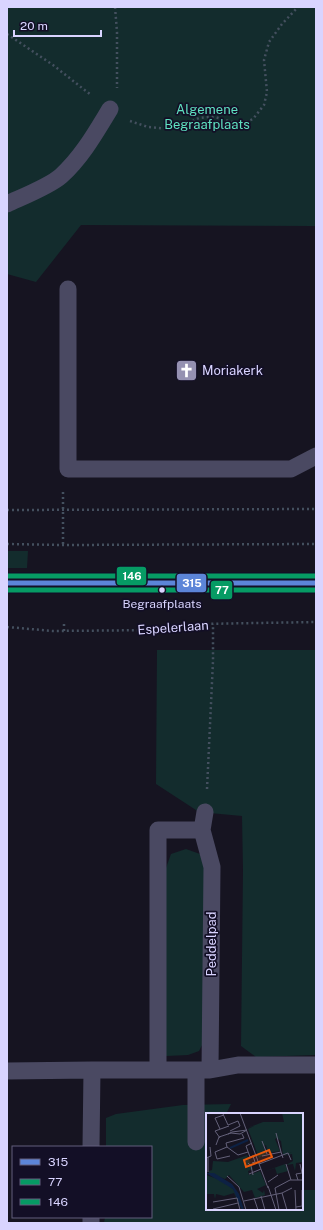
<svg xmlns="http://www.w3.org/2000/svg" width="323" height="1230" font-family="'Public Sans',sans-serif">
<rect width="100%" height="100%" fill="#161421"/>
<path fill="#132c2d" d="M 7,7 L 316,7 L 316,226 L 81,225 L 36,282 L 7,274 Z
M 7,551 L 28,551 L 27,568 L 7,568 Z
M 157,650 L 316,650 L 316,1055 L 256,1057 L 241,1046 L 243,870 L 242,816 L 199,812 L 156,784 Z
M 186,849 L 200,854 L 205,868 L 205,1039 L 199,1051 L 188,1055 L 166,1056 L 166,868 L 171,854 Z
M 231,1104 L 226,1114 L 207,1114 L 207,1209 L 302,1209 L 302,1190 L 316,1190 L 316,1223 L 104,1223 L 105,1217 L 151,1217 L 151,1147 L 106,1147 L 106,1118 L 116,1114 L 183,1105 Z"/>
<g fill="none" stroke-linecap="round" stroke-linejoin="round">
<path stroke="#44505f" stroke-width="2.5" stroke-dasharray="2 3" stroke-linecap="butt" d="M 115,7 L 117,32 L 117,88
M 7,34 L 53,65 L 91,95
M 130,121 L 148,127 L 168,129 L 180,127 L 199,118 L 208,117 L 215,117 L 232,122 L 243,123 L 253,119 L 264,105 L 267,92 L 264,60 L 269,42 L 282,24 L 298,7
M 63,492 L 63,545
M 7,510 L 316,509
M 7,544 L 63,545 L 316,544
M 64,624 L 64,631
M 7,627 L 53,631 L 163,630 L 200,624 L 316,622
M 207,789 L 213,661 L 213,624"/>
<path stroke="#4a4962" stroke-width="17" d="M 7,204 C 22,197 50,186 61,176 C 82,157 96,132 110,109
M 68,289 L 68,469 L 291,469 L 316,456
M 158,1070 L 158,830 L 202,830
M 210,1070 L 238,1065 L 316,1065
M 7,1071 L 92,1070
M 196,1142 L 196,1070
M 91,1147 L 92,1070 L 210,1070 L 212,867 L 202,830 L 205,812
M 91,1223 L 91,1217"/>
<path stroke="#575674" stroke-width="22" d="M 7,583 L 316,583"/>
<defs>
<path id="bus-1" d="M 7,583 L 316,583"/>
<path id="bus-2" d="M 7,590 L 316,590"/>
<path id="bus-3" d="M 7,576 L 316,576"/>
</defs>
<use href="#bus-1" stroke="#130f26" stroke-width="8"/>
<use href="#bus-2" stroke="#130f26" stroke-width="8"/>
<use href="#bus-3" stroke="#130f26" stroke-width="8"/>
<use href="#bus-1" stroke="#5c85d8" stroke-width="5"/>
<use href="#bus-2" stroke="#069b64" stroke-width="5"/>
<use href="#bus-3" stroke="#069b64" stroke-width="5"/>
</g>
<defs>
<symbol id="church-square" viewBox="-11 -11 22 22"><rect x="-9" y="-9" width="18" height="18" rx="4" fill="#9591b1" stroke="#130f26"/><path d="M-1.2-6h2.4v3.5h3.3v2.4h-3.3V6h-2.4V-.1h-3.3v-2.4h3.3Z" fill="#fff"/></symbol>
</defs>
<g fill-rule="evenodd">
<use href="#church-square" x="174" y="358" width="25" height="25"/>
</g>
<circle fill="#d9d4ff" stroke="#130f26" stroke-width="1.5" cx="162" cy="590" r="3.5"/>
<g text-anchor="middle" stroke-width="3.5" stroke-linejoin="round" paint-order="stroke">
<g font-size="12" fill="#d9d4ff" stroke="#130f26">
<text x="162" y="608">Begraafplaats</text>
</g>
<g font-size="13" fill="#5fe0c0" stroke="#130f26">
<text x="207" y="114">Algemene<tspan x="207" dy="15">Begraafplaats</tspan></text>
</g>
<g font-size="13" fill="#d9d4ff" stroke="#130f26" text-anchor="start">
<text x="202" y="375">Moriakerk</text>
</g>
<g font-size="13" fill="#d9d4ff" stroke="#130f26">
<text transform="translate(173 627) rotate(-4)" y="5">Espelerlaan</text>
<text transform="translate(211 944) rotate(-90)" y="5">Peddelpad</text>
</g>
</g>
<g transform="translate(206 1113)">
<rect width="97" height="97" fill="#161421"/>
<path d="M 76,0 L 97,0 L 97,49 L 90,50 L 89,58 L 87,51 L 80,52 L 87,48 L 86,41 L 77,43 L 86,39 L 77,42 L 75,28 L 71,25 L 69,26 L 74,38 L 62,40 L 60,32 L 58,33 L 60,41 L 53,45 L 42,16 L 48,13 L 41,15 L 57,9 L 78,9 ZM 47,40 L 41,42 L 47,56 L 42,58 L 43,62 L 54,58 L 60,72 L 51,76 L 57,80 L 58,77 L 59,82 L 49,85 L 46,77 L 38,79 L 23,62 L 19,66 L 3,60 L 3,58 L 6,57 L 7,48 L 22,49 ZM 79,51 L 82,58 L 71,61 L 69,55 L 57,59 ZM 0,62 L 15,67 L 27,76 L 32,83 L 36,97 L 28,80 L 18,83 L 10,81 L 9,86 L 8,81 L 0,81 Z" fill="#132c2d"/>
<path d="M 0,60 L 8,60 L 26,71 L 33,81 L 38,97 L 36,97 L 27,76 Z" fill="#0d2144"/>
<path fill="none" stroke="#0d2144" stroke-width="2" d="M 24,35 L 42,27"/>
<path fill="none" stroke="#64617a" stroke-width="1" d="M 34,0 L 62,75M 17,1 L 22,12M 22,12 L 32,8 L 34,13 L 24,18M 14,16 L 9,5 L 18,2M 70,20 L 75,39M 14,25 L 9,18 L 23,13M 56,28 L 61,41M 46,30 L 40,33 L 44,44 L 47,43 L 49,49 L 46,50M 10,32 L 13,24 L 25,20 L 34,21 L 41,17 L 26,19 L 22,21M 21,34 L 20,30 L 38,25 L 36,21M 24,43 L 11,46 L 9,39 L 21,34 L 32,42 L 42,39M 56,43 L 75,39 L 77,45M 2,44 L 2,59M 0,45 L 5,43 L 4,34M 42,50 L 45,53 L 47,62M 53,51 L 82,40 L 85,47M 80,51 L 85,67M 43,61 L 55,56M 21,63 L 33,74 L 40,97M 92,67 L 90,61 L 96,60 L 94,51M 62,69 L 72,62M 62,73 L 70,97M 69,75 L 84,67 L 97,67M 69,75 L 73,97M 89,77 L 90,97M 76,80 L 81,97M 55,83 L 59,97M 48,85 L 52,97M 38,88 L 76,80 L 86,75M 7,89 L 31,85 L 34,97M 90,94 L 96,93 L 96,77M 7,96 L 32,90"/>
<path fill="#e8590c" fill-opacity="0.15" stroke="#e8590c" stroke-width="2" d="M 63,37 L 66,44 L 40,54 L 38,47 Z"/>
<rect width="97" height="97" fill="none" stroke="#d9d4ff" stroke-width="2"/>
</g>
<g stroke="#130f26" stroke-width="1.5">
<rect x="116" y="566" width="31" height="20" rx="4" fill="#069b64"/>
<rect x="176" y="573" width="31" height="20" rx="4" fill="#5c85d8"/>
<rect x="210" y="580" width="23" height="20" rx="4" fill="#069b64"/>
</g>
<g font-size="11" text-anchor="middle" font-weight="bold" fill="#fff">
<text x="132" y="580">146</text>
<text x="192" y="587">315</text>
<text x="222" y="594">77</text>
</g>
<rect width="323" height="1230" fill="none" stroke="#d9d4ff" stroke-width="16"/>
<rect x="12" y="1146" width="140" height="72" fill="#130f26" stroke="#625e7d"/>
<rect x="20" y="1159" width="20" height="6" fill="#5c85d8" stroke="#625e7d"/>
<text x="48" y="1166" font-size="12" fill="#d9d4ff">315</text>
<rect x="20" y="1179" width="20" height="6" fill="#069b64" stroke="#625e7d"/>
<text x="48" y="1186" font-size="12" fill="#d9d4ff">77</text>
<rect x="20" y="1199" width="20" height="6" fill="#069b64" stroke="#625e7d"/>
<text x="48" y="1206" font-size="12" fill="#d9d4ff">146</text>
<path d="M14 30v6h87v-6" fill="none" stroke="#d9d4ff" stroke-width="2"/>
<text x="20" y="30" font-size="12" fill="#d9d4ff" stroke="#130f26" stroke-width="3" paint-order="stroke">20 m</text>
</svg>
